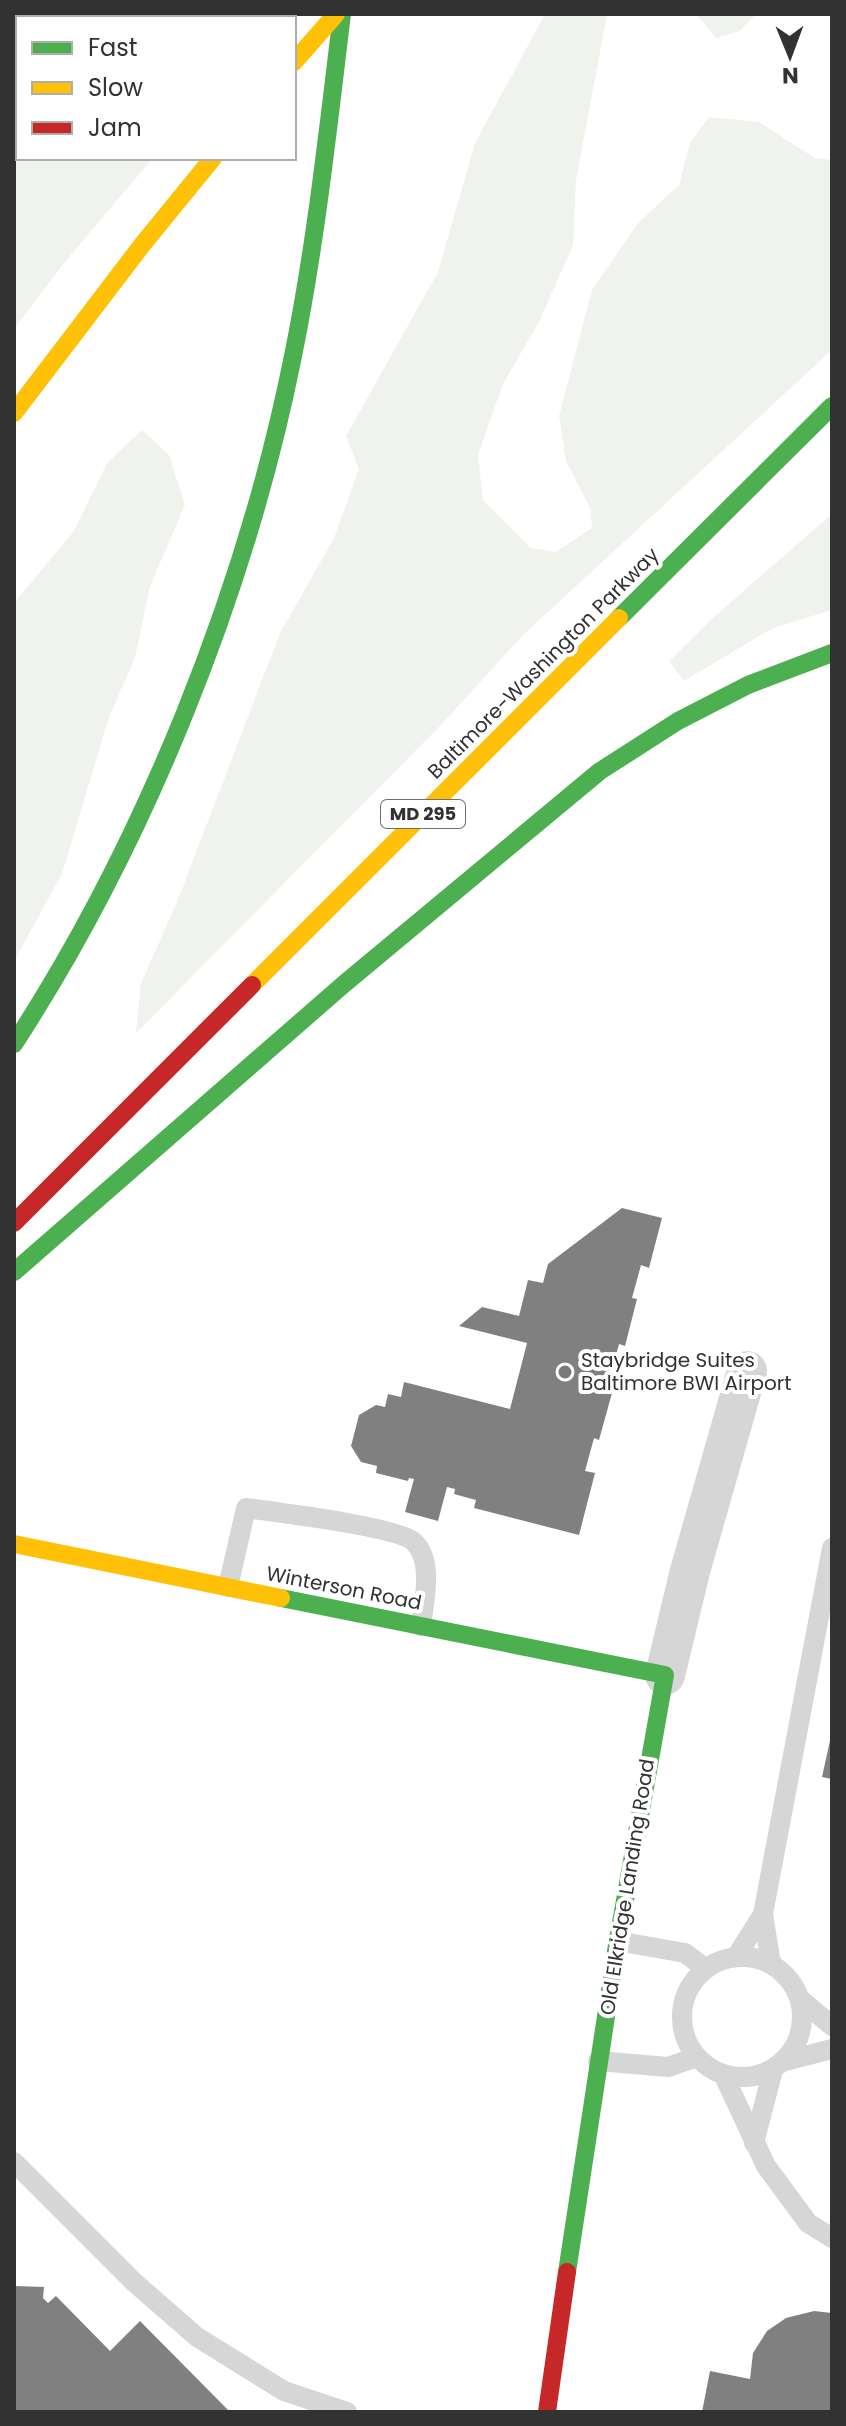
<svg xmlns="http://www.w3.org/2000/svg" width="846" height="2426" font-family="Poppins,sans-serif">
<rect width="100%" height="100%" fill="#fff"/>
<path fill="#f0f3ed" d="M 14,14 L 266,14 L 264,18 L 18,18 L 18,158 L 153,158 L 65,262 L 14,329 Z
M 545,14 L 607,14 L 576,181 L 573,245 L 540,320 L 503,384 L 478,455 L 483,500 L 531,548 L 556,552 L 592,528 L 590,508 L 566,461 L 559,416 L 592,290 L 638,223 L 679,185 L 690,143 L 709,117 L 759,122 L 815,158 L 832,160 L 832,350 L 523,635 L 441,725 L 136,1033 L 141,983 L 177,902 L 280,633 L 334,538 L 359,469 L 346,436 L 438,272 L 475,143 Z
M 696,14 L 756,14 L 740,31 L 716,38 Z
M 142,430 L 169,455 L 185,505 L 150,586 L 135,658 L 108,720 L 62,874 L 14,961 L 14,603 L 74,531 L 107,463 Z
M 832,514 L 832,610 L 773,628 L 684,681 L 669,661 L 716,615 Z"/>
<path fill="#808080" d="M 622,1208 L 662,1218 L 649,1268 L 641,1265 L 632,1298 L 637,1299 L 625,1346 L 619,1344 L 606,1392 L 612,1393 L 599,1440 L 594,1438 L 585,1471 L 595,1473 L 579,1535 L 474,1508 L 476,1500 L 454,1494 L 455,1489 L 447,1487 L 438,1521 L 405,1512 L 414,1479 L 409,1478 L 408,1481 L 376,1473 L 377,1466 L 361,1462 L 351,1446 L 359,1415 L 376,1405 L 385,1407 L 388,1394 L 401,1397 L 404,1382 L 510,1409 L 527,1343 L 459,1326 L 482,1307 L 519,1316 L 528,1280 L 543,1283 L 548,1264 Z
M 831,1736 L 832,1736 L 832,1779 L 822,1777 Z
M 14,2286 L 44,2287 L 43,2298 L 48,2303 L 56,2296 L 110,2351 L 140,2321 L 230,2412 L 14,2412 Z
M 814,2311 L 832,2313 L 832,2412 L 702,2412 L 710,2371 L 750,2379 L 753,2353 L 767,2331 L 786,2318 Z"/>
<g fill="none" stroke-linecap="round" stroke-linejoin="round">
<path stroke="#d6d6d6" stroke-width="20" d="M 228,1587 L 246,1508 C 275,1512 399,1527 414,1542 C 434,1561 424,1602 421,1626
M 617,1941 L 685,1953 L 706,1969
M682 2017a60 60 0 1 1 120 0a60 60 0 1 1-120 0Z
M 736,1957 L 763,1914
M 771,1964 L 763,1914 L 832,1548
M 800,1999 L 832,2026
M 598,2061 L 668,2067 L 697,2057
M 785,2061 L 832,2049
M 724,2076 L 766,2166 L 808,2223 L 832,2238
M 754,2143 L 773,2070
M 14,2162 L 135,2283 L 197,2337 L 284,2391 L 347,2412"/>
<path stroke="#d6d6d6" stroke-width="40" d="M 665,1675 L 690,1571 L 747,1371"/>
<path stroke="#4caf50" stroke-width="18" d="M 619,618 L 832,406
M 14,1044 C 145,843 246,591 293,356 C 316,243 328,128 342,14
M 14,1272 L 344,984 L 600,771 L 678,721 L 748,685 L 832,653
M 281,1598 L 665,1675 L 616,1951 L 567,2272"/>
<path stroke="#ffc107" stroke-width="18" d="M 294,62 L 336,14
M 14,413 L 142,245 L 213,158
M 252,985 L 619,618
M 14,1544 L 281,1598"/>
<path stroke="#c62828" stroke-width="18" d="M 14,1223 L 252,985
M 547,2412 L 567,2272"/>
</g>
<circle fill="#7a7a7a" stroke="#fff" stroke-width="3" cx="565" cy="1372" r="8"/>
<g text-anchor="middle" stroke-width="8" stroke-linejoin="round" paint-order="stroke">
<rect fill="#fff" stroke="#707070" stroke-width="2" x="381" y="800" width="84" height="28" rx="6"/>
<g font-size="18" font-weight="bold" fill="#323232">
<text x="423" y="820">MD 295</text>
</g>
<g font-size="20" fill="#323232" stroke="#fff">
<text transform="translate(543 663) rotate(-45)" y="7">Baltimore-Washington Parkway</text>
<text transform="translate(344 1588) rotate(11)" y="7">Winterson Road</text>
<text transform="translate(627 1887) rotate(-81)" y="7">Old Elkridge Landing Road</text>
</g>
<g font-size="20" fill="#323232" stroke="#fff" text-anchor="start">
<text x="581" y="1367">Staybridge Suites<tspan x="581" dy="23">Baltimore BWI Airport</tspan></text>
</g>
</g>
<rect width="846" height="2426" fill="none" stroke="#323232" stroke-width="32"/>
<rect x="16" y="16" width="280" height="144" fill="#ffffff" stroke="#adadad" stroke-width="2"/>
<rect x="32" y="42" width="40" height="12" fill="#4caf50" stroke="#adadad" stroke-width="2"/>
<text x="88" y="56" font-size="24" fill="#323232">Fast</text>
<rect x="32" y="82" width="40" height="12" fill="#ffc107" stroke="#adadad" stroke-width="2"/>
<text x="88" y="96" font-size="24" fill="#323232">Slow</text>
<rect x="32" y="122" width="40" height="12" fill="#c62828" stroke="#adadad" stroke-width="2"/>
<text x="88" y="136" font-size="24" fill="#323232">Jam</text>
<g transform="translate(790 56) rotate(179)" stroke="#ffffff" stroke-width="6" paint-order="stroke">
<path d="M0-6L14 30L0 20L-14 30Z" fill="#323232"/>
<text y="-12" font-size="22" font-weight="bold" text-anchor="middle" fill="#323232">N</text>
</g>
</svg>
